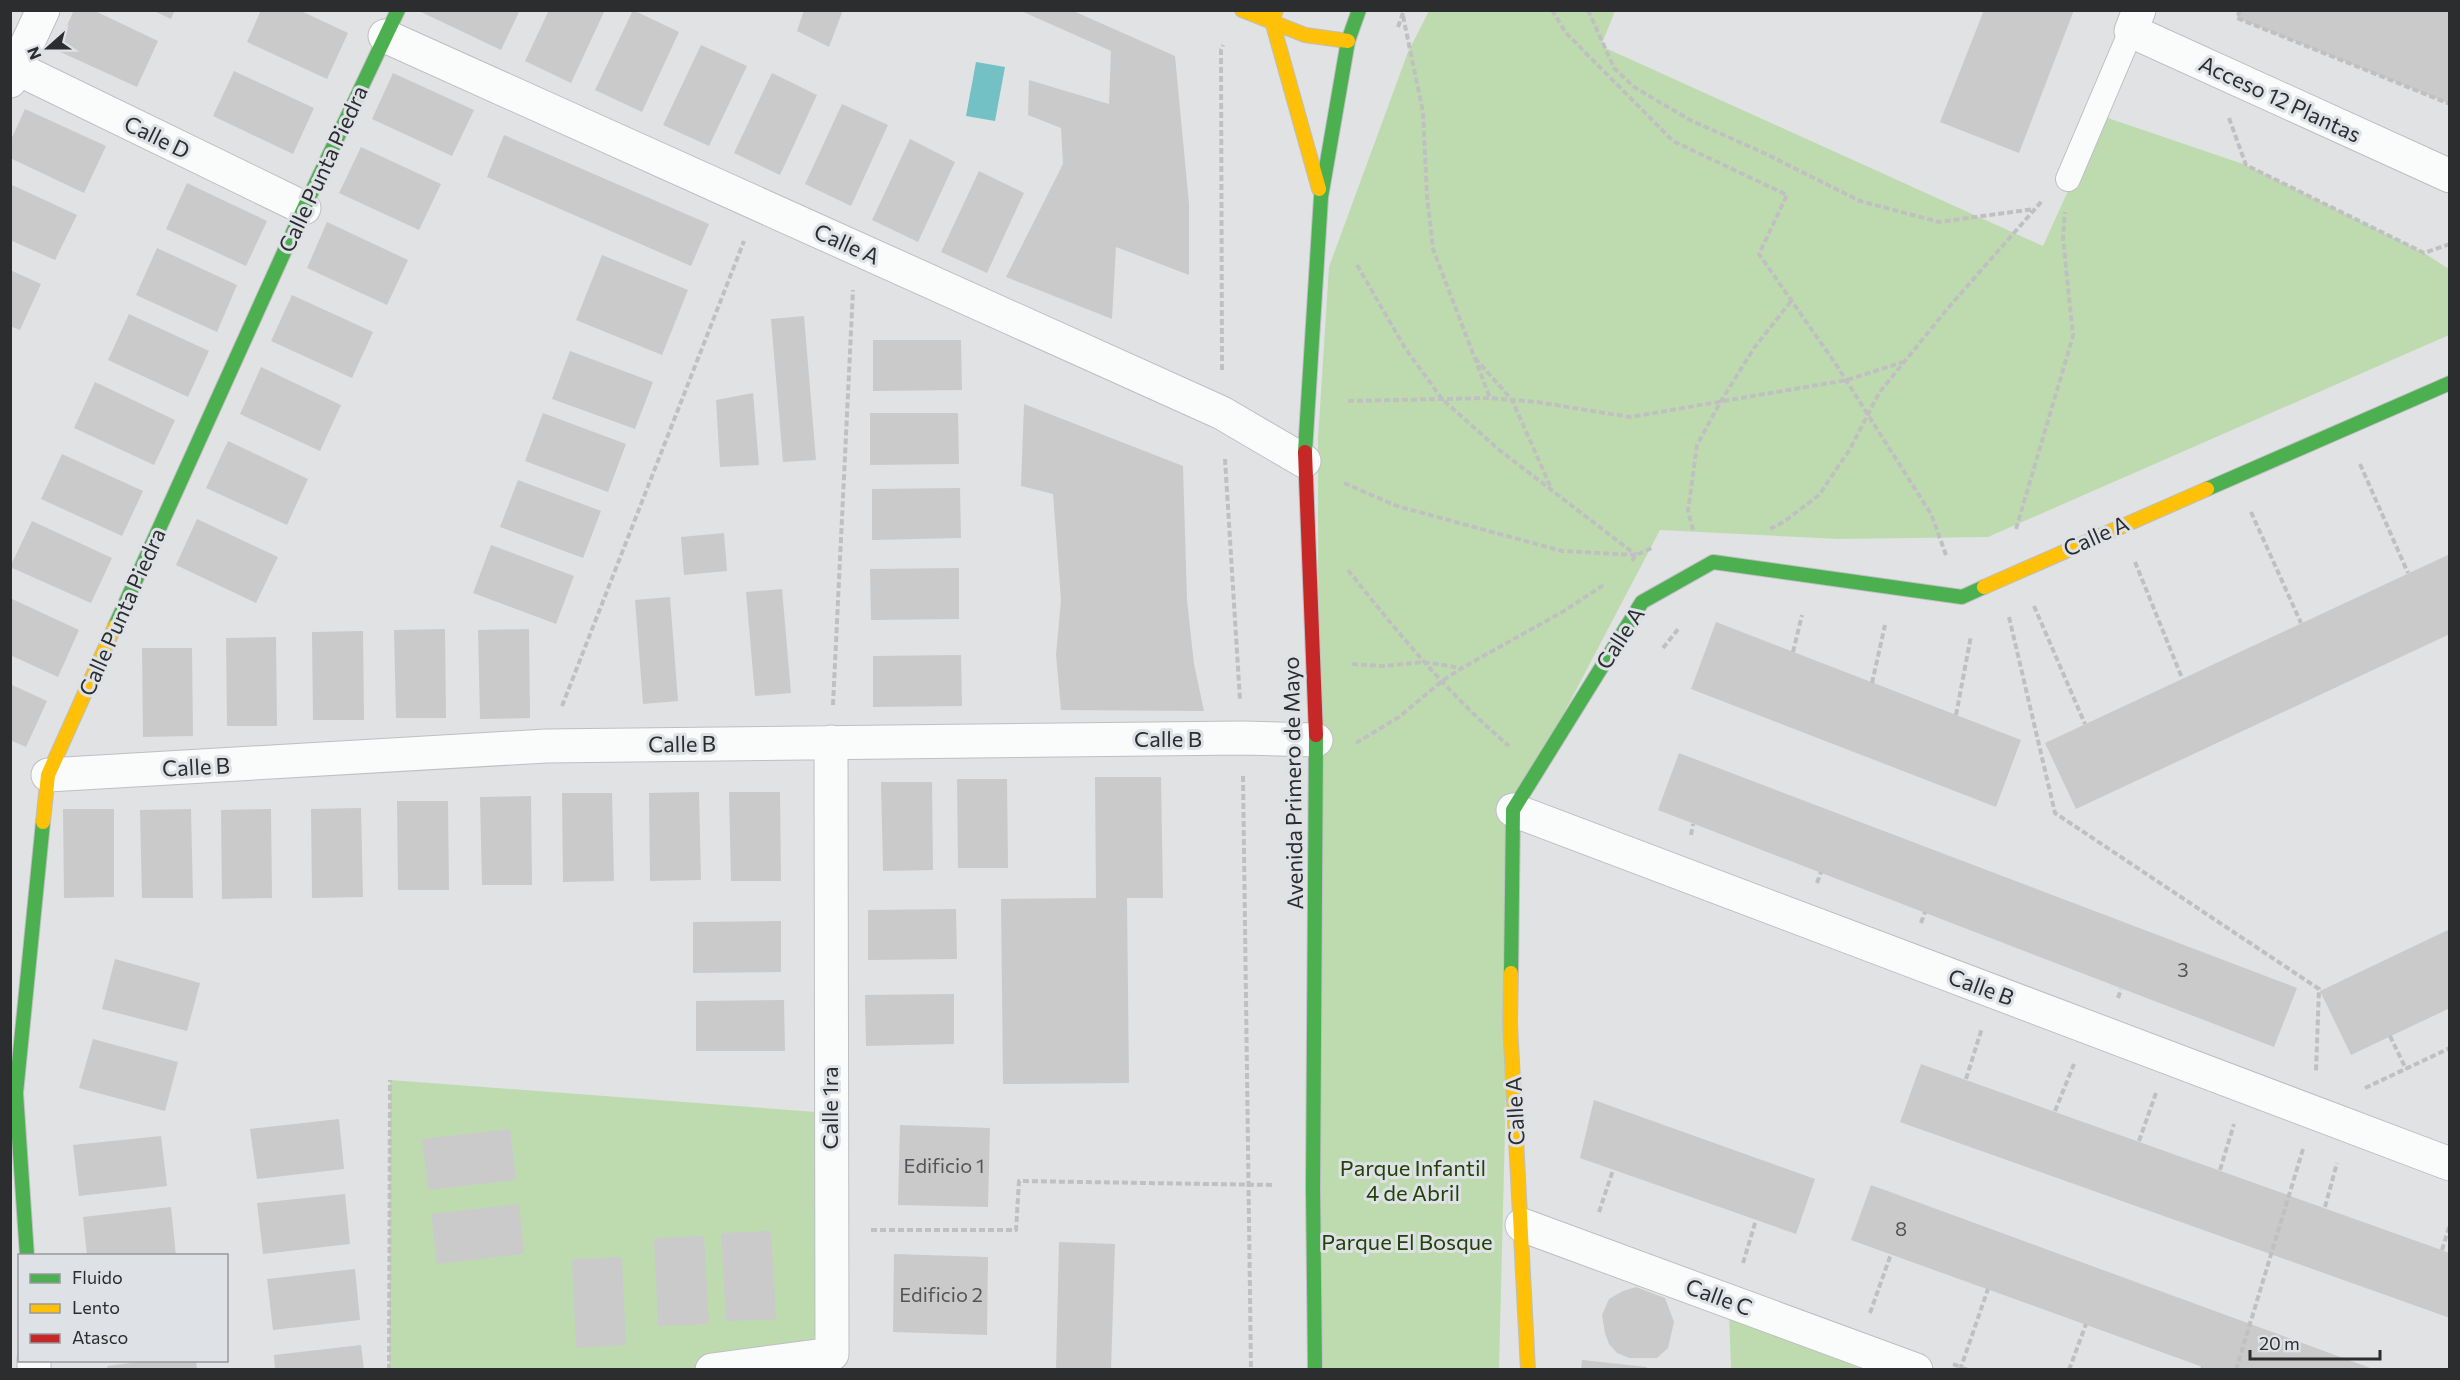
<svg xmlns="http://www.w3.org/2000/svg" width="2460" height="1380" font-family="Commissioner,sans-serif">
<rect width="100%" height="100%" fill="#e0e2e4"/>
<path fill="#bedbb0" d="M 1429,11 L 1615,11 L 1601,46 L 2043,246 L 2102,116 L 2246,165 L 2424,253 L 2449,269 L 2449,335 L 1988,537 L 1838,539 L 1660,530 L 1513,810 L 1499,1369 L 1319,1370 L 1318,439 L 1329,267 L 1408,52 Z
M 390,1080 L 830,1113 L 832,1354 L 712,1370 L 389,1370 Z
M 1729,1312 L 1861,1369 L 1731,1369 Z"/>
<path fill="#73c1c4" d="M 976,62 L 1005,67 L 995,121 L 966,116 Z"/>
<path fill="#cacacb" d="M 74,10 L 93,10 L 158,41 L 137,87 L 56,50 Z
M 152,10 L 175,10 L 171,19 Z
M 261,10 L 299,10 L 348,33 L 327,79 L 247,42 Z
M 422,10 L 520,10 L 501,50 L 421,12 Z
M 549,10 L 605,10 L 571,83 L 525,61 Z
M 633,10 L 679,32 L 642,112 L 595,90 Z
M 804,10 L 843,10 L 829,47 L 797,31 Z
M 1019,10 L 1071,10 L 1175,56 L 1189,204 L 1189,275 L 1116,247 L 1112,319 L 1006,277 L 1063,164 L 1061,128 L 1028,115 L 1029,80 L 1109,104 L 1111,51 Z
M 1984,10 L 2074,10 L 2019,153 L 1940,122 Z
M 2240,10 L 2450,10 L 2450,104 L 2237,18 Z
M 701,45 L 747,66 L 709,146 L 663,125 Z
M 234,71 L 314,108 L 293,154 L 213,116 Z
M 393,73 L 474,110 L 452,156 L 372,119 Z
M 772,73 L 817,95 L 780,175 L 734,153 Z
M 842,104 L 888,125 L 851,206 L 805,184 Z
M 25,109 L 106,146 L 84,193 L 10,158 L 10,142 Z
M 504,135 L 709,224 L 691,266 L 487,177 Z
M 910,139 L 955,162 L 918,242 L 872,220 Z
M 361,147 L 441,184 L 419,230 L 339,193 Z
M 979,171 L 1024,193 L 987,273 L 941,252 Z
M 187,183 L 267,221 L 246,266 L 166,229 Z
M 10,184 L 77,215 L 55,260 L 10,240 Z
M 327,222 L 408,260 L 387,305 L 307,268 Z
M 157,248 L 237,285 L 217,332 L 136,295 Z
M 602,255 L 688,290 L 662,355 L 576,320 Z
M 10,270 L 41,284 L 20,330 L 10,326 Z
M 292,295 L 373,332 L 352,378 L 271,341 Z
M 129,314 L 209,351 L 188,397 L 108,360 Z
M 804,316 L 816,460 L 783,462 L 771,319 Z
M 873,340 L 961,340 L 962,390 L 873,391 Z
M 570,351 L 653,382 L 635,429 L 552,399 Z
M 261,367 L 341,405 L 320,451 L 240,414 Z
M 95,382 L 175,420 L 154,465 L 74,428 Z
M 753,393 L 759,465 L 720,467 L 716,400 Z
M 1024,404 L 1183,466 L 1187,600 L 1194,664 L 1204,711 L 1061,710 L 1056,655 L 1061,600 L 1053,494 L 1021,486 Z
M 543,413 L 626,444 L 608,492 L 525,461 Z
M 870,413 L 958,413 L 959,464 L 870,465 Z
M 228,441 L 308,479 L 287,525 L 206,488 Z
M 62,454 L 143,491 L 122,536 L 41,499 Z
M 518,480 L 601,511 L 583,558 L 500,527 Z
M 960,488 L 961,538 L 872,540 L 872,489 Z
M 197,519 L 278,557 L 256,603 L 176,565 Z
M 32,521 L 112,558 L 91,603 L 10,567 Z
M 724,533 L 727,571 L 684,575 L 681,537 Z
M 491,545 L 574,576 L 556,624 L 473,593 Z
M 2450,554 L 2450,634 L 2076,809 L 2045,743 Z
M 959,568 L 959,619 L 871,620 L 870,569 Z
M 782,589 L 791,693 L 755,696 L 746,592 Z
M 670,597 L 678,701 L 643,704 L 635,600 Z
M 10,598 L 79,630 L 58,677 L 10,655 Z
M 1716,622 L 2021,740 L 1996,807 L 1691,689 Z
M 445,629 L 446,718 L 396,718 L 394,630 Z
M 529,629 L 530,718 L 480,719 L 478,630 Z
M 363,631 L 364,720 L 313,720 L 312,632 Z
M 276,637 L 277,726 L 227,726 L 226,638 Z
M 142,648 L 192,648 L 193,736 L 143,737 Z
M 961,655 L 962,706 L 873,707 L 873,656 Z
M 10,684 L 47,701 L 26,747 L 10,740 Z
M 1679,753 L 2297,988 L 2274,1047 L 1658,810 Z
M 1095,777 L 1161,777 L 1163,898 L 1127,898 L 1129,1083 L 1003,1084 L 1001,899 L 1096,898 Z
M 957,779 L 1007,779 L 1008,868 L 958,868 Z
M 881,782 L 932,782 L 933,870 L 883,871 Z
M 699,792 L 701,880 L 650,881 L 649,793 Z
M 729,792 L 780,792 L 781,881 L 731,881 Z
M 562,793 L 612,793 L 614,881 L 563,882 Z
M 531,796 L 532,885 L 482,885 L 480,797 Z
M 397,801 L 448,801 L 449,890 L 398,890 Z
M 361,808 L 363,897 L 312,898 L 311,809 Z
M 63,809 L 114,809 L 114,897 L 64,898 Z
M 191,809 L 193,898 L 142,898 L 140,810 Z
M 271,809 L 272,898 L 222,899 L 221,810 Z
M 956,909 L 957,959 L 868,960 L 868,910 Z
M 781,921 L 781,972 L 693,973 L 693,922 Z
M 2450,929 L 2450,1008 L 2351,1055 L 2320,991 Z
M 115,959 L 200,983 L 187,1031 L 102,1009 Z
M 954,994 L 954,1044 L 866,1046 L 865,995 Z
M 784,1000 L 785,1051 L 696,1051 L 696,1001 Z
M 93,1039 L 178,1062 L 165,1111 L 79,1088 Z
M 1921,1064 L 2450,1253 L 2450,1318 L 1900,1122 Z
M 1594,1100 L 1815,1179 L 1796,1234 L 1580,1158 Z
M 339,1119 L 344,1169 L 257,1179 L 250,1129 Z
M 900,1125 L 990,1128 L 988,1207 L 898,1205 Z
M 510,1129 L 516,1180 L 428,1190 L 422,1139 Z
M 161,1136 L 167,1186 L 79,1196 L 73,1145 Z
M 1871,1185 L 2373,1369 L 2373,1370 L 2211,1370 L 1851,1240 Z
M 345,1194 L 350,1244 L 263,1254 L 257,1203 Z
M 519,1204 L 524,1254 L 437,1264 L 431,1214 Z
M 171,1207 L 176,1256 L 87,1256 L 83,1217 Z
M 771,1231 L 776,1320 L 726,1321 L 721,1233 Z
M 704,1236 L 709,1324 L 658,1326 L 654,1238 Z
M 1059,1242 L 1115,1244 L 1111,1370 L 1056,1370 Z
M 894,1254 L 988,1257 L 987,1335 L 893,1332 Z
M 622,1257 L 626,1345 L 576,1348 L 572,1259 Z
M 355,1269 L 360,1320 L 273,1330 L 267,1279 Z
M 1636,1287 L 1665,1298 L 1674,1322 L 1668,1348 L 1657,1358 L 1629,1358 L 1617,1353 L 1609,1344 L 1605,1333 L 1602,1315 L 1609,1299 L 1623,1291 Z
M 361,1345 L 364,1370 L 275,1370 L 274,1355 Z
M 154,1360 L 196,1360 L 197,1370 L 108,1370 L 107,1366 Z
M 1582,1360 L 1647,1367 L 1647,1370 L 1581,1370 Z"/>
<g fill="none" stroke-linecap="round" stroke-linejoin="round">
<defs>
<path id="lane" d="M 2068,179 L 2131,31"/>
<path id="street" d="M 2139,10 L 2131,31 L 2450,176
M 385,36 L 1222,413 L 1304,461
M 10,65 L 304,208
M 10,81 L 43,10
M 48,775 L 546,746 L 1242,738 L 1316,740
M 1513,810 C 1825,929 2138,1044 2450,1164
M 1522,1225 L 1916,1370
M 34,1360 L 34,1370
M 712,1370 L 832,1354 L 831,742"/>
<path id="fast" d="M 1305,452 L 1321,197 L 1348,41 L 1359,10
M 2207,489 L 2450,383
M 115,626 L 304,208 L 398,10
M 1511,973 L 1513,810 L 1642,602 L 1713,562 L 1962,597 L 1984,587
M 27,1256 L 16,1093 L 43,822
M 1315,1370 L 1313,1188 L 1316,735"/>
<path id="slow" d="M 1242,10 L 1305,35 L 1348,41
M 1276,10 L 1272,21 L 1319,189
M 1984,587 L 2207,489
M 43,822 L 48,775 L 115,626
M 1511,973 L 1510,1023 L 1528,1370"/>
<path id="jam" d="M 1305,452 L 1316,735"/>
</defs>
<use href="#lane" stroke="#bebfc1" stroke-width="26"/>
<use href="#street" stroke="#bebfc1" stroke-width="35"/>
<use href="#fast" stroke="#bebfc1" stroke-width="16"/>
<use href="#slow" stroke="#bebfc1" stroke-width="16"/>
<use href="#jam" stroke="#bebfc1" stroke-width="16"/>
<path stroke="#c0c0c1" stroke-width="4" stroke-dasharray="6 3" stroke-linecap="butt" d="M 1552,10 L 1566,33 L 1673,141 L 1787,195 L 1759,254 L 1835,363 L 1931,514 L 1946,555
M 1588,10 L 1614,68 L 1634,87 L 1690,120 L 1764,153 L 1860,201 L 1939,222 L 2034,209
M 2240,10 L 2237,18 L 2450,104
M 1403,16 L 1423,112 L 1427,196 L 1433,249 L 1490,398
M 1398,27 L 1404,10
M 2229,118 L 2246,165 L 2424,253 L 2450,244
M 1357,265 L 1405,348 L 1442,399 L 1498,449 L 1636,555
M 1475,358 L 1512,400 L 1552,490
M 1222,370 L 1221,50 L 1223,45
M 1348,401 L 1490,398 L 1537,402 L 1630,417 L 1847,380 L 1906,361
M 1225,459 L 1240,700
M 2360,464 L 2408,573
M 1344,483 L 1397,506 L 1562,551 L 1635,555
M 2251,512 L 2301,623
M 1770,529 L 1785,521 L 1819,495 L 1850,449 L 1879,393 L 1948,308 L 2042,201
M 2016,529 L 2073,336 L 2063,238 L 2065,212
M 1693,530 L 1688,511 L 1697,445 L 1721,401 L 1754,348 L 1792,300
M 1632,561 L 1636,555 L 1652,548
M 2135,562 L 2182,678
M 1348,570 C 1398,633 1448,694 1509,746
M 2034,606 L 2085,724
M 2009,617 L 2055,813 L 2319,989 L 2316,1071
M 1663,648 L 1679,628
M 1793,652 L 1802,615
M 1352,664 L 1383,666 L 1424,662 L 1461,668
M 1872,683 L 1885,625
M 833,705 L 853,290
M 562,706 L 744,241
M 1956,715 L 1971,636
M 1356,743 L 1399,717 L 1442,681 L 1462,668 L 1564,611 L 1605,584
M 1243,776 L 1251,1370
M 1691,835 L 1693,824
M 1817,883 L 1821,872
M 1921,923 L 1925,912
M 2118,998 L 2121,989
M 2390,1036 L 2406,1069
M 1966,1079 L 1982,1028
M 2365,1088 L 2450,1048
M 2055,1111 L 2074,1064
M 2139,1141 L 2156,1093
M 2220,1170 L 2234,1124
M 2325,1207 L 2337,1163
M 1599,1212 L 1613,1170
M 871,1230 L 1016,1230 L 1019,1181 L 1274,1185
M 2442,1250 L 2450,1224
M 1743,1263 L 1756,1220
M 1870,1313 L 1891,1254
M 1953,1364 L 1968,1370
M 389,1370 L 390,1080
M 1960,1370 L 1988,1289
M 2069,1370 L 2086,1324
M 2202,1370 L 2203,1367
M 2236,1370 L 2303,1149"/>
<use href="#lane" stroke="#fafbfb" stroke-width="24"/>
<use href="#street" stroke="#fafbfb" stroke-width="33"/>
<use href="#fast" stroke="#4caf50" stroke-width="14"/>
<use href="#slow" stroke="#ffc107" stroke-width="14"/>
<use href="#jam" stroke="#c62828" stroke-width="14"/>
</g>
<g text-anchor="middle" stroke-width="6" stroke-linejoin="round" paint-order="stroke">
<g font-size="20" fill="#545456">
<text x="2183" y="977">3</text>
<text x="944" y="1173">Edificio 1</text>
<text x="1901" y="1236">8</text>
<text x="941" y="1302">Edificio 2</text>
</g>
<g font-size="22" fill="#2c2d2f" stroke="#dee1e6">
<text transform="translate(2280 99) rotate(25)" y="8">Acceso 12 Plantas</text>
<text transform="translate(157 137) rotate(26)" y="8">Calle D</text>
<text transform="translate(323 169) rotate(-65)" y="8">Calle Punta Piedra</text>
<text transform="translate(847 244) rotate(24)" y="8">Calle A</text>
<text transform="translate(2096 536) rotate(-24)" y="8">Calle A</text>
<text transform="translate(122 612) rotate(-66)" y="8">Calle Punta Piedra</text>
<text transform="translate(1620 638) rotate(-57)" y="8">Calle A</text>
<text x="1168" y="747">Calle B</text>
<text transform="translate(682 744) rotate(-1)" y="8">Calle B</text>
<text transform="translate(196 767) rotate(-3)" y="8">Calle B</text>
<text transform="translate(1293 783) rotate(-91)" y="8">Avenida Primero de Mayo</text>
<text transform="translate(1981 987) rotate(20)" y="8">Calle B</text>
<text transform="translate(830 1108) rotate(-90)" y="8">Calle 1ra</text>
<text transform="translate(1515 1111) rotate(-93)" y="8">Calle A</text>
<text transform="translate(1719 1297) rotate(20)" y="8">Calle C</text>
</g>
<g font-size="22" fill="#224207" stroke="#dee1e6">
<text x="1413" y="1176">Parque Infantil<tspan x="1413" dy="25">4 de Abril</tspan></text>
<text x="1407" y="1250">Parque El Bosque</text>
</g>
</g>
<rect width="2460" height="1380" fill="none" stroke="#2c2d2f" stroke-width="24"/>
<rect x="18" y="1254" width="210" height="108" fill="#dee1e6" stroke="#97999d" stroke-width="1.5"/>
<rect x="30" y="1274" width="30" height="9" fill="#4caf50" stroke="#97999d" stroke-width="1.5"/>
<text x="72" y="1284" font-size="18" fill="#2c2d2f">Fluido</text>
<rect x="30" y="1304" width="30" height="9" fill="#ffc107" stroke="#97999d" stroke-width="1.5"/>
<text x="72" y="1314" font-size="18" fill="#2c2d2f">Lento</text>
<rect x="30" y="1334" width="30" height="9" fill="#c62828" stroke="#97999d" stroke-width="1.5"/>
<text x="72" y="1344" font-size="18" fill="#2c2d2f">Atasco</text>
<g transform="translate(48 48) rotate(249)" stroke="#dee1e6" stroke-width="4.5" paint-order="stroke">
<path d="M0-4.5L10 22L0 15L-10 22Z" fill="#2c2d2f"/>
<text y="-9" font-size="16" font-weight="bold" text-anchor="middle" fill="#2c2d2f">N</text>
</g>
<path d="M2250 1350v9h130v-9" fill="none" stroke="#2c2d2f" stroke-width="3"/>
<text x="2259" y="1350" font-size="18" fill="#2c2d2f" stroke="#dee1e6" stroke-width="4.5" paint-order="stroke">20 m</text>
</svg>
